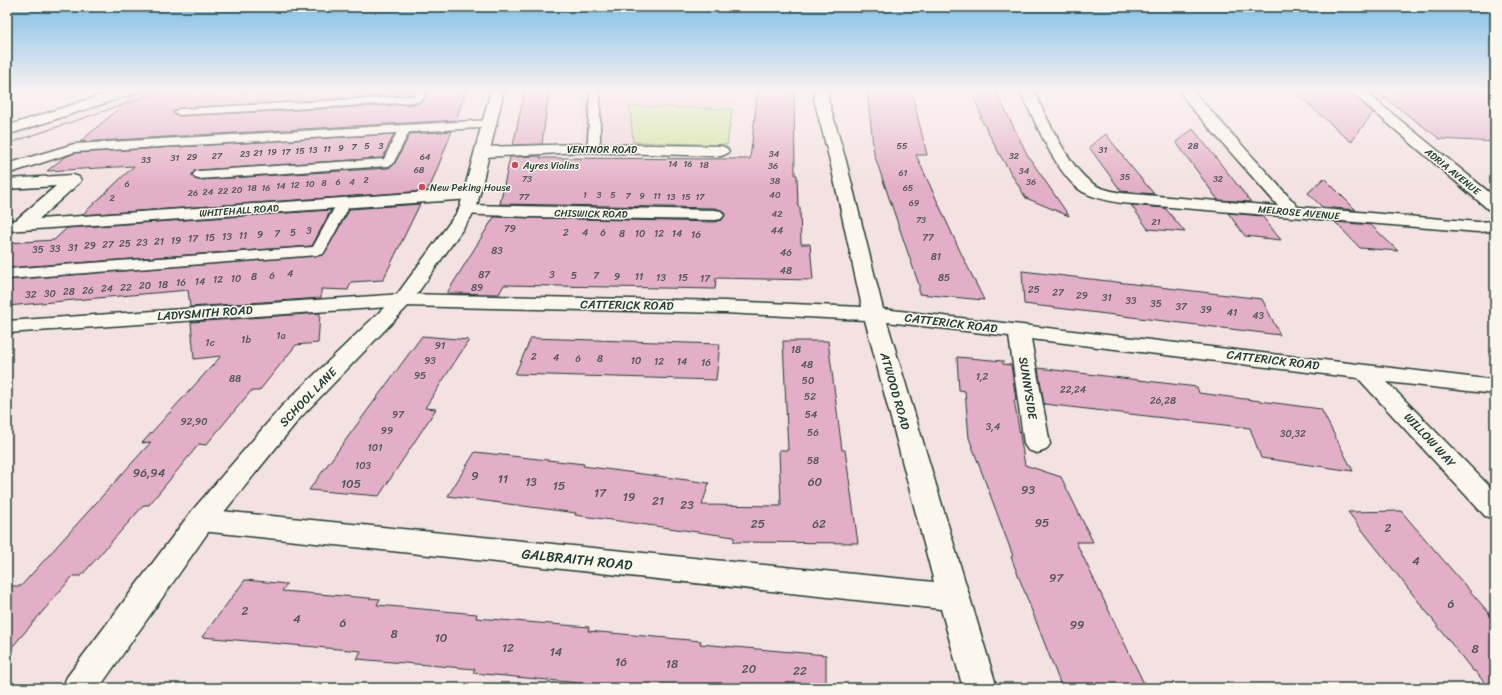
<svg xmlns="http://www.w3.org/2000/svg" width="1502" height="695" font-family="Sriracha,sans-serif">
<rect width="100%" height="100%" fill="#f4e1e1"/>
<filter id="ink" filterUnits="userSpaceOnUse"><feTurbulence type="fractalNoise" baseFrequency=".025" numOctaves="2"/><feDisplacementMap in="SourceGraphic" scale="8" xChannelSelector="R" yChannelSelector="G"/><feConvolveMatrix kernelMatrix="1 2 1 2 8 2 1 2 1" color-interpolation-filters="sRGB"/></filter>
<g filter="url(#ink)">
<path fill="#efd2d9" d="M 583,90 L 736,90 L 730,119 L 727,145 L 582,141 Z"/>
<path fill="#cde59b" stroke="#769168" d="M 630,106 L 732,109 L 727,145 L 633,142 Z"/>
<path fill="#e3aec7" stroke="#1f3d34" d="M 140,90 L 203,90 L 204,93 L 266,90 L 415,90 L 413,95 L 179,108 L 173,113 L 179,116 L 417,104 L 422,102 L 428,90 L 466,90 L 456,120 L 80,142 Z
M 525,90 L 549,90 L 542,144 L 513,145 Z
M 758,90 L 794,90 L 795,175 L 797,175 L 798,207 L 800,207 L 801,244 L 810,244 L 813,280 L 716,278 L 715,289 L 504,285 L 499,294 L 447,293 L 494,217 L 715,222 L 722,220 L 725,214 L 721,210 L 715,208 L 500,204 L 510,157 L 541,156 L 540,158 L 750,159 Z
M 867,90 L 911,90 L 927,155 L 916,155 L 960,251 L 984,300 L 919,294 L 919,285 L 874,154 Z
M 971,90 L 995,90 L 1028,156 L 1069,216 L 1026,198 L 1001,157 L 980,117 L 982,117 Z
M 1293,90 L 1348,90 L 1373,113 L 1351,142 Z
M 1366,90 L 1485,92 L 1495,98 L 1495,142 L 1440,139 L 1385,98 L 1381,103 Z
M 1193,129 L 1251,202 L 1218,200 L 1176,142 Z
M 452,131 L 430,187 L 428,187 L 426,191 L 82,215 L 134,166 L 47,171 L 63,158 L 75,153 L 394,134 L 383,158 L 199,170 L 194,171 L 192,176 L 195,179 L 199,180 L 388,168 L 392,166 L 395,163 L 410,134 Z
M 1106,134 L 1128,163 L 1154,194 L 1121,191 L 1089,147 Z
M 1324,178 L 1356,210 L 1322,207 L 1308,193 Z
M 420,204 L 383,280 L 351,282 L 348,290 L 321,289 L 321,298 L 190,307 L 188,290 L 7,306 L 7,280 L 323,255 L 350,209 Z
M 1131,205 L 1165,208 L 1185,232 L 1148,229 Z
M 331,210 L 312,246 L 7,268 L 7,243 L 54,240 L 67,228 Z
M 1228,213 L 1262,216 L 1281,240 L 1245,236 Z
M 1335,222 L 1371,225 L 1398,251 L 1360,248 Z
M 1022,271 L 1262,299 L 1280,335 L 1024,304 Z
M 320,313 L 318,343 L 296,345 L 259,391 L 251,391 L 206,445 L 199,444 L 149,505 L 144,505 L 81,576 L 73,576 L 7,653 L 7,586 L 21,586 L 151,442 L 142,443 L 221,356 L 194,359 L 191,322 Z
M 422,336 L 469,340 L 425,408 L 436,409 L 379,496 L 309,490 Z
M 531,338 L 720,344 L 716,380 L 515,374 Z
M 783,341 L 828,341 L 842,450 L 845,450 L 858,543 L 734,542 L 734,537 L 575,515 L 576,513 L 448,496 L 475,452 L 584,464 L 583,466 L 709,483 L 702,505 L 781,506 L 779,450 L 788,450 Z
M 957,357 L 1003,361 L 1003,364 L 1011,365 L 1016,400 L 1014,400 L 1025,465 L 1061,477 L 1093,542 L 1076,542 L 1146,688 L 1062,688 L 1011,557 L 1013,556 L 969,438 L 965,391 L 959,390 Z
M 1038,368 L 1197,387 L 1199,393 L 1321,409 L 1353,471 L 1261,458 L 1250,428 L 1044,404 Z
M 1401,511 L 1495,620 L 1495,688 L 1489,688 L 1475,671 L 1473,671 L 1348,512 Z
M 245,580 L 287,584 L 282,591 L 380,599 L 377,605 L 477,614 L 476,618 L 589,627 L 588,631 L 701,641 L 700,644 L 826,655 L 826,688 L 589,688 L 590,684 L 473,673 L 475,669 L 357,659 L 361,651 L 202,637 Z"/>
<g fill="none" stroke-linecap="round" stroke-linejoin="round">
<defs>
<path id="service" d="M 417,90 L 427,90 L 421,101 L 417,102 L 179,115 L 174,112 L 179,109 L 414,96 Z
M 590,90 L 600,90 L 600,141 L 594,150 L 586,150 L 584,148 L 588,141 Z
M 405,125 L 411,128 L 394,162 L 392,165 L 388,166 L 199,179 L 195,178 L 193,175 L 195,172 L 199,171 L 384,159 L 399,128 Z
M 344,199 L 349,200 L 351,203 L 325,251 L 323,254 L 318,255 L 7,279 L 7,269 L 313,247 L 337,203 L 339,200 Z"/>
<path id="minor" d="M 117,90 L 137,90 L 136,93 L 7,135 L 7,126 Z
M 816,90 L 829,90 L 828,99 L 846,161 L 883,309 L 1495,380 L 1495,394 L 1387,382 L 1495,492 L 1495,519 L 1485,516 L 1358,378 L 1031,339 L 1050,444 L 1046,450 L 1037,453 L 1028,450 L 1024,444 L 1009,336 L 887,322 L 997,688 L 963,688 L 941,609 L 201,531 L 191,528 L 187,520 L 191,512 L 201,509 L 934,582 L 865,320 L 725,313 L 403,306 L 7,333 L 7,321 L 403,294 L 725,301 L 862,307 L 830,161 L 814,99 Z
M 1020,90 L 1033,90 C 1047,117 1069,170 1095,185 C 1102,189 1112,191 1121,193 L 1278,206 L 1189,105 L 1179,90 L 1192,90 L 1298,207 L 1478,222 L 1495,221 L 1495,231 L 1478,232 L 1121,203 C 1109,201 1094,198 1083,192 C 1056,176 1034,118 1020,90 Z
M 1349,90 L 1363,90 L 1495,197 L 1495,211 L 1489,210 Z
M 490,120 L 495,121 L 497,124 L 495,127 L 75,152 L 7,174 L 7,164 L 74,144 Z
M 581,144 L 721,146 L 726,148 L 729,151 L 726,154 L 721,156 L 581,152 L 483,157 L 478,155 L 475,152 L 478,149 L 483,147 Z
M 73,175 L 79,177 L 81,180 L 79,183 L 39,219 L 471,189 L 477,190 L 479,194 L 477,198 L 471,199 L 7,231 L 7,221 L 16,220 L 56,186 L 7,189 L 7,179 Z
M 467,205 L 715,210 L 721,211 L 724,215 L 721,219 L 715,220 L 530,217 L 461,214 L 458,210 L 461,206 Z"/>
<path id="tertiary" d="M 491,90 L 504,90 L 476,210 L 410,304 L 300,418 L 211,528 L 99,688 L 62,688 L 67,677 L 191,512 L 282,406 L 396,296 L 459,210 Z"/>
</defs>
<use href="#service" stroke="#1f3d34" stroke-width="3"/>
<use href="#minor" stroke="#1f3d34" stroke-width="3"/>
<use href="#tertiary" stroke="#1f3d34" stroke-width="3"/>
<use href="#service" fill="#fbf7ec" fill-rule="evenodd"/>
<use href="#minor" fill="#fbf7ec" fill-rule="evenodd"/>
<use href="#tertiary" fill="#fbf7ec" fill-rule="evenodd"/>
<path stroke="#1f3d34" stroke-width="1" d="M 7,144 L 166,90"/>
</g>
</g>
<linearGradient id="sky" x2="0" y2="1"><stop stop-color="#81bfe8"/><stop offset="0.48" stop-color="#faf2f2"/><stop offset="1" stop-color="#faf2f2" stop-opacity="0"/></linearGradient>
<rect width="1502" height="188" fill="url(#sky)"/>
<g fill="#d1495b" stroke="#fbf7ec" stroke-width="1.5">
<circle cx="515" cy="165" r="4"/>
<circle cx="422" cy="187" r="4"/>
</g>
<g text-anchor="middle" stroke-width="3" stroke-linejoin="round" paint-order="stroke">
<g font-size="9" fill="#505959">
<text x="367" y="149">5</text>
<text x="381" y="149">3</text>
<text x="902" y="149">55</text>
<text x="1193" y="149">28</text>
<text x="354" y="150">7</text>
<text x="341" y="151">9</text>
<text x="327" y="152">11</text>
<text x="313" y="153">13</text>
<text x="1103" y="153">31</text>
<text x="300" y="154">15</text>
<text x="272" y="155">19</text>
<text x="286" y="155">17</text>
<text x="258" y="156">21</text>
<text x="245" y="157">23</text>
<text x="774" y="157">34</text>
<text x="217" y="159">27</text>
<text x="1014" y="159">32</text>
<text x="192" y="160">29</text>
<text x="425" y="160">64</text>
<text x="175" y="161">31</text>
<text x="146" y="163">33</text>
<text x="673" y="167">14</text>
<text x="688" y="167">16</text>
<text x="704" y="168">18</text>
<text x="773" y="169">36</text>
<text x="419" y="173">68</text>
<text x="1024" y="174">34</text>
<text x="903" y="176">61</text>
<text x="1125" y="180">35</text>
<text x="527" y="182">73</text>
<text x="1218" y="182">32</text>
<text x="366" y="183">2</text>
<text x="775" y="184">38</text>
<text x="338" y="185">6</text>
<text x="352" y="185">4</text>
<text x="1031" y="185">36</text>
<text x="324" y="186">8</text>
<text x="127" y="187">6</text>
<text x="310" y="187">10</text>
<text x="295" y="188">12</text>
<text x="281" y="189">14</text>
<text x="252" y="191">18</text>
<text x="266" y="191">16</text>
<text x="908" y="191">65</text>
<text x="237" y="193">20</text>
<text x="223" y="194">22</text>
<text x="208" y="195">24</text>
<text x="193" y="196">26</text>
<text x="585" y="198">1</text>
<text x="599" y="198">3</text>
<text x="613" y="198">5</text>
<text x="775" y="198">40</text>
<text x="628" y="199">7</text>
<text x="642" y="199">9</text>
<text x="657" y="199">11</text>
<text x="524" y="200">77</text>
<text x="671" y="200">13</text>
<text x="686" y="200">15</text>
<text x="700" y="200">17</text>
<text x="112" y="201">2</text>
<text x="914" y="206">69</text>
<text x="777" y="217">42</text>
<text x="921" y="223">73</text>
<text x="1156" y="225">21</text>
</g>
<g font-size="10" fill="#1f3d34" stroke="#fbf7ec">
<text x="602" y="153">VENTNOR ROAD</text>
<text transform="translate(1453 171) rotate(39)" y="4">ADRIA AVENUE</text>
<text transform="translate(239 210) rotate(-4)" y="4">WHITEHALL ROAD</text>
<text transform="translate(1299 212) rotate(5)" y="4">MELROSE AVENUE</text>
<text transform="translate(591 213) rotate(1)" y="4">CHISWICK ROAD</text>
</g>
<g font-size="10" fill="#1f3d34" stroke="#fbf7ec" text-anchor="start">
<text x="523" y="169">Ayres Violins</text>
<text x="430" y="191">New Peking House</text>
</g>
<g font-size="10" fill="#505959">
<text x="510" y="232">79</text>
<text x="309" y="234">3</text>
<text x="777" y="234">44</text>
<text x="293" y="236">5</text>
<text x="566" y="236">2</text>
<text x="585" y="236">4</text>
<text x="603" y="236">6</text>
<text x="277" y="237">7</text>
<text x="622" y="237">8</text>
<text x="640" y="237">10</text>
<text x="659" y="237">12</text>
<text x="677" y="237">14</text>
<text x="260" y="238">9</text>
<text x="696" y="238">16</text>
<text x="243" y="239">11</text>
<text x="227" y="240">13</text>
<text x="210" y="241">15</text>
<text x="928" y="241">77</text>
<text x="193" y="242">17</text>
<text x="176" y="244">19</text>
<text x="159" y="245">21</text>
<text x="142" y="246">23</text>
<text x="125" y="247">25</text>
<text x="108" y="248">27</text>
<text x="90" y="249">29</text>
<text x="73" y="251">31</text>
<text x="55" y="252">33</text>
<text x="38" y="253">35</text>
<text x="497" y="254">83</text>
<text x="786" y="256">46</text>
<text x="936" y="260">81</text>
<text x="786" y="274">48</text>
<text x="290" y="277">4</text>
<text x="484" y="278">87</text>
<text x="552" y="278">3</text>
<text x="272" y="279">6</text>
<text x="574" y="279">5</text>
<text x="596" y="279">7</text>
<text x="254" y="280">8</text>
<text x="617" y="280">9</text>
<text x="639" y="280">11</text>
<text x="661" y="281">13</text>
<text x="683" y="281">15</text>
<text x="944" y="281">85</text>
<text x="236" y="282">10</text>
<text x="705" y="282">17</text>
<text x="218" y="283">12</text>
<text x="200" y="285">14</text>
<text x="181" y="286">16</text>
<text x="163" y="288">18</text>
<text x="145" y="289">20</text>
<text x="126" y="291">22</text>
<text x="477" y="291">89</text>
<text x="107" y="292">24</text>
<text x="1034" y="293">25</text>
<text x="88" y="294">26</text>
<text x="69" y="295">28</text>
<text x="1058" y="296">27</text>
<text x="50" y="297">30</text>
<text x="31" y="298">32</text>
<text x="1082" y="299">29</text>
<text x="1107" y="301">31</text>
<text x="1131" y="304">33</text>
<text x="1156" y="307">35</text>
<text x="1181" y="310">37</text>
<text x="1206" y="313">39</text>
<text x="1232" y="316">41</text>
<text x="1258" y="319">43</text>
<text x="281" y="339">1a</text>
<text x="246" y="343">1b</text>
<text x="210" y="346">1c</text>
<text x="440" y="349">91</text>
<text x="796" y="353">18</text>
<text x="534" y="360">2</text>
<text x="556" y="361">4</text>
<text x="578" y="362">6</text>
<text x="600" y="362">8</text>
<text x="430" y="364">93</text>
<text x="636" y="364">10</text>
<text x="659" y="365">12</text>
<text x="682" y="365">14</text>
<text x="706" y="366">16</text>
<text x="807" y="368">48</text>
<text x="420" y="379">95</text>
<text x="982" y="380">1,2</text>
<text x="235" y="382">88</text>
<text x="808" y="384">50</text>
<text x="1073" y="393">22,24</text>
<text x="810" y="400">52</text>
<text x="1163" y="404">26,28</text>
<text x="398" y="418">97</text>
<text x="811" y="418">54</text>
<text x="194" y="425">92,90</text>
<text x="993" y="430">3,4</text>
<text x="387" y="434">99</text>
<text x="813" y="436">56</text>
<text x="1293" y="437">30,32</text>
<text x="375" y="451">101</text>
<text x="813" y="464">58</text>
<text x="363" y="469">103</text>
</g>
<g font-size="12" fill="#1f3d34" stroke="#fbf7ec">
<text transform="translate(627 305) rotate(1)" y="4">CATTERICK ROAD</text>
<text transform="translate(205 313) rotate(-4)" y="4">LADYSMITH ROAD</text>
<text transform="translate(951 323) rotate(7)" y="4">CATTERICK ROAD</text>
<text transform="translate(1273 360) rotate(7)" y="4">CATTERICK ROAD</text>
<text transform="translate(1028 388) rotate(81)" y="4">SUNNYSIDE</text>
<text transform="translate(895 391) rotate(74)" y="4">ATWOOD ROAD</text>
<text transform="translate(308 397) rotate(-46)" y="4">SCHOOL LANE</text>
<text transform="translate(1430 440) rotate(47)" y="4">WILLOW WAY</text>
</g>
<g font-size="12" fill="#505959">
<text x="149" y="477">96,94</text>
<text x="475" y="480">9</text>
<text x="503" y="483">11</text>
<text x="531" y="486">13</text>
<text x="815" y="486">60</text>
<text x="351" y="488">105</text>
<text x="559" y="490">15</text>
<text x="1028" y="494">93</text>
<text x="600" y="497">17</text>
<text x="629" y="501">19</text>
<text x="658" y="505">21</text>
<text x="687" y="509">23</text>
<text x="1042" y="527">95</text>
<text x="758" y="528">25</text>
<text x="819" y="528">62</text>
<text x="1388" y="532">2</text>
<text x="1416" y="565">4</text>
<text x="1056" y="582">97</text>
<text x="1451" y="608">6</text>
<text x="245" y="615">2</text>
<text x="297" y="623">4</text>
<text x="343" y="627">6</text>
<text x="1077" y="629">99</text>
<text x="394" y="638">8</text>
<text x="441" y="642">10</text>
<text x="508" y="652">12</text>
<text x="1475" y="653">8</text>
<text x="556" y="656">14</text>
<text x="621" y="666">16</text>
<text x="672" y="668">18</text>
<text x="749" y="673">20</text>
<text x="800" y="675">22</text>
</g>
<g font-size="14" fill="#1f3d34" stroke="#fbf7ec">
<text transform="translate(577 559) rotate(6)" y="5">GALBRAITH ROAD</text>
</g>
</g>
<rect width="1502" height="695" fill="none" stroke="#fbf7ec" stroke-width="24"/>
<rect x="12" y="12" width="1478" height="671" fill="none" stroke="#1f3d34" stroke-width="1.5" filter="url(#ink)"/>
</svg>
